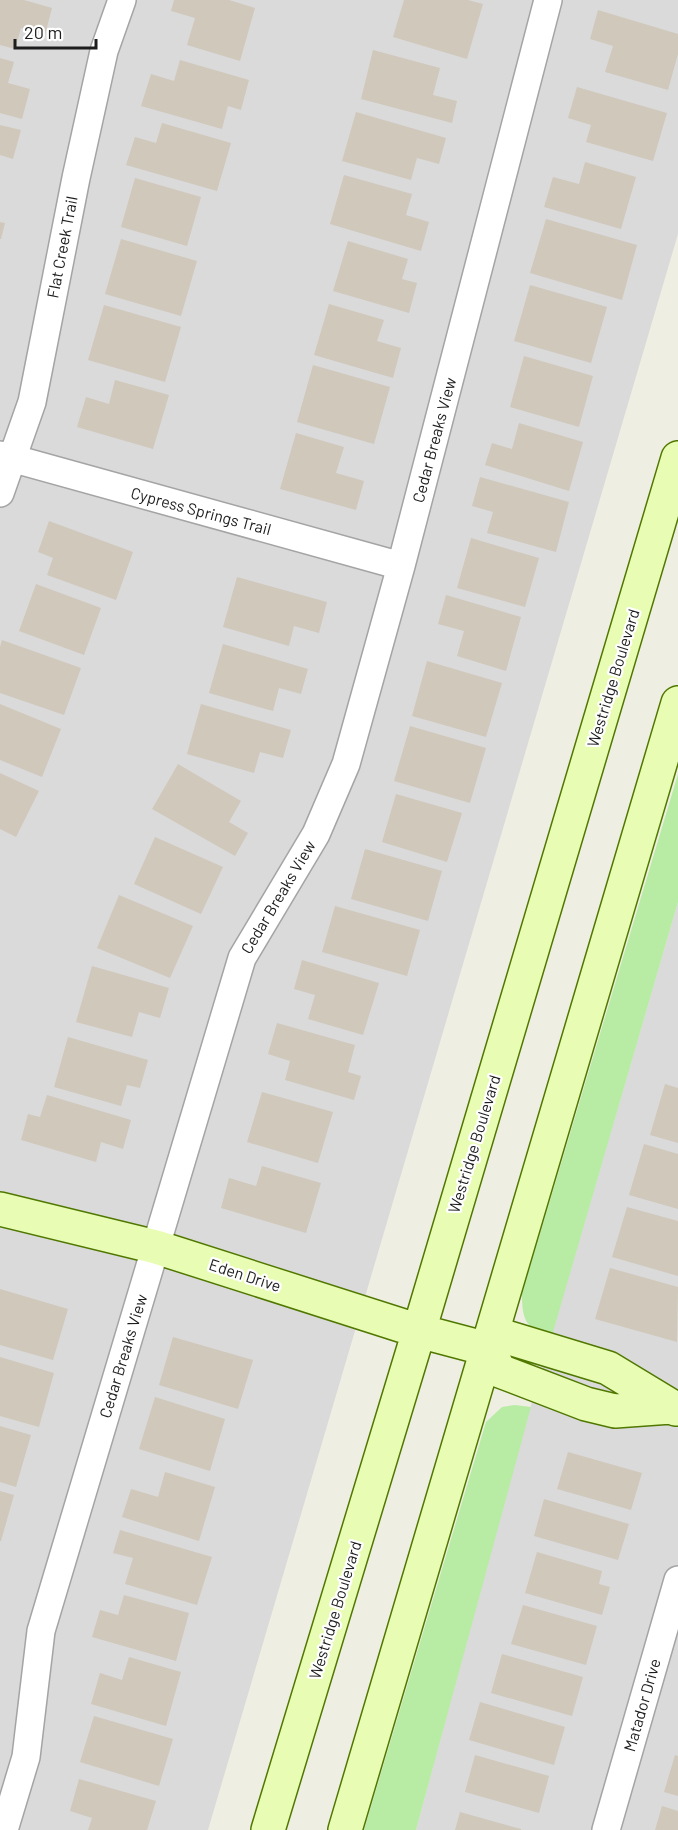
<svg xmlns="http://www.w3.org/2000/svg" width="678" height="1830" font-family="Barlow,sans-serif">
<rect width="100%" height="100%" fill="#efeee2"/>
<path fill="#dbdada" d="M 0,0 L 678,0 L 678,234 L 208,1830 L 0,1830 Z
M 678,902 L 678,1830 L 416,1830 L 513,1467 Z"/>
<path fill="#b8eca5" d="M 678,774 L 678,902 L 551,1339 C 527,1327 522,1323 522,1294 Z
M 515,1405 L 531,1407 L 416,1830 L 364,1830 L 486,1422 L 502,1407 Z"/>
<path fill="#cfc8bb" d="M 0,0 L 24,0 L 52,8 L 45,35 L 21,28 L 15,49 L 0,45 Z
M 174,0 L 229,0 L 255,8 L 240,61 L 187,45 L 195,18 L 171,11 Z
M 404,0 L 468,0 L 483,4 L 467,59 L 393,37 Z
M 598,10 L 678,34 L 678,54 L 668,90 L 605,72 L 613,46 L 590,39 Z
M 373,50 L 440,68 L 433,95 L 457,101 L 452,123 L 361,99 Z
M 0,58 L 14,62 L 8,83 L 30,89 L 22,119 L 0,113 Z
M 180,60 L 249,80 L 241,110 L 228,106 L 222,129 L 141,106 L 151,74 L 174,81 Z
M 577,87 L 667,113 L 653,161 L 586,142 L 591,125 L 568,118 Z
M 356,112 L 446,138 L 439,164 L 417,158 L 411,180 L 342,161 Z
M 162,123 L 231,143 L 217,191 L 126,165 L 135,137 L 156,143 Z
M 0,125 L 21,130 L 13,159 L 0,155 Z
M 585,162 L 636,177 L 621,229 L 544,207 L 553,177 L 579,184 Z
M 344,175 L 412,194 L 406,215 L 429,222 L 421,251 L 330,224 Z
M 135,178 L 201,197 L 187,246 L 121,227 Z
M 546,219 L 637,245 L 622,300 L 530,273 Z
M 0,222 L 5,223 L 1,239 L 0,239 Z
M 121,239 L 197,261 L 181,316 L 105,294 Z
M 348,241 L 408,259 L 402,279 L 417,283 L 409,313 L 333,291 Z
M 530,285 L 607,307 L 591,363 L 514,341 Z
M 329,304 L 384,320 L 377,341 L 401,348 L 393,378 L 314,355 Z
M 104,305 L 181,327 L 165,382 L 88,360 Z
M 524,356 L 593,376 L 579,427 L 510,407 Z
M 313,365 L 390,387 L 374,444 L 297,422 Z
M 115,380 L 169,395 L 153,449 L 77,427 L 86,397 L 109,404 Z
M 519,423 L 583,442 L 569,491 L 485,465 L 492,443 L 512,449 Z
M 296,433 L 344,447 L 336,473 L 364,481 L 356,510 L 280,489 Z
M 480,477 L 569,502 L 556,552 L 487,533 L 493,512 L 472,506 Z
M 49,521 L 133,552 L 116,600 L 47,575 L 53,558 L 38,552 Z
M 471,538 L 539,558 L 525,607 L 457,588 Z
M 237,577 L 327,602 L 319,633 L 294,626 L 289,646 L 223,627 Z
M 36,584 L 101,608 L 84,655 L 19,631 Z
M 446,595 L 521,617 L 506,671 L 457,656 L 464,631 L 438,624 Z
M 2,640 L 81,668 L 64,715 L 0,693 L 0,647 Z
M 223,644 L 308,669 L 301,694 L 279,688 L 273,711 L 209,693 Z
M 427,661 L 502,683 L 486,737 L 412,716 Z
M 0,704 L 61,729 L 42,777 L 0,760 Z
M 201,704 L 291,730 L 283,758 L 260,752 L 254,773 L 187,754 Z
M 410,726 L 486,748 L 470,803 L 394,781 Z
M 178,764 L 241,801 L 229,822 L 248,833 L 235,856 L 152,809 Z
M 0,773 L 39,791 L 16,837 L 0,829 Z
M 396,794 L 462,813 L 447,862 L 382,842 Z
M 155,837 L 223,867 L 201,914 L 134,884 Z
M 365,849 L 442,871 L 428,921 L 351,899 Z
M 119,895 L 193,926 L 170,978 L 97,948 Z
M 335,906 L 420,930 L 407,976 L 322,952 Z
M 302,960 L 379,983 L 363,1035 L 308,1019 L 315,995 L 294,989 Z
M 92,966 L 169,988 L 160,1018 L 139,1012 L 132,1037 L 76,1022 Z
M 277,1023 L 355,1045 L 348,1072 L 361,1076 L 354,1100 L 285,1080 L 290,1061 L 268,1054 Z
M 68,1037 L 148,1060 L 140,1088 L 127,1085 L 121,1106 L 54,1087 Z
M 665,1084 L 678,1088 L 678,1143 L 650,1135 Z
M 262,1092 L 333,1112 L 318,1163 L 247,1142 Z
M 47,1095 L 131,1120 L 123,1149 L 101,1142 L 96,1162 L 21,1140 L 28,1114 L 40,1117 Z
M 644,1144 L 678,1154 L 678,1209 L 629,1195 Z
M 262,1166 L 321,1183 L 306,1233 L 221,1208 L 229,1178 L 256,1186 Z
M 627,1207 L 678,1221 L 678,1276 L 612,1257 Z
M 610,1268 L 678,1287 L 677,1342 L 595,1319 Z
M 0,1289 L 68,1309 L 53,1360 L 0,1345 Z
M 173,1337 L 253,1360 L 238,1409 L 159,1385 Z
M 0,1357 L 54,1373 L 39,1427 L 0,1416 Z
M 155,1397 L 225,1419 L 210,1471 L 139,1449 Z
M 0,1426 L 31,1435 L 16,1487 L 0,1482 Z
M 568,1452 L 642,1473 L 631,1510 L 557,1489 Z
M 165,1472 L 215,1487 L 199,1541 L 122,1517 L 131,1489 L 158,1497 Z
M 0,1491 L 14,1495 L 1,1541 L 0,1541 Z
M 544,1499 L 629,1524 L 618,1560 L 534,1536 Z
M 120,1530 L 212,1557 L 197,1605 L 125,1584 L 133,1558 L 113,1553 Z
M 537,1552 L 602,1571 L 599,1584 L 610,1587 L 602,1615 L 525,1593 Z
M 124,1595 L 189,1613 L 176,1661 L 92,1637 L 100,1610 L 118,1615 Z
M 523,1605 L 597,1626 L 586,1665 L 511,1644 Z
M 502,1654 L 583,1677 L 572,1716 L 491,1693 Z
M 129,1657 L 181,1672 L 166,1726 L 91,1704 L 100,1673 L 122,1680 Z
M 480,1702 L 565,1727 L 554,1765 L 469,1740 Z
M 94,1716 L 173,1739 L 159,1786 L 80,1762 Z
M 475,1755 L 549,1776 L 539,1813 L 465,1792 Z
M 675,1755 L 678,1756 L 678,1796 L 664,1792 Z
M 79,1779 L 156,1801 L 147,1830 L 88,1830 L 92,1818 L 70,1811 Z
M 662,1806 L 678,1811 L 678,1830 L 655,1830 Z
M 460,1812 L 521,1829 L 521,1830 L 455,1830 Z"/>
<g fill="none" stroke-linecap="round" stroke-linejoin="round">
<defs>
<path id="street" d="M 0,455 L 401,566
M 0,493 L 32,402 L 76,178 L 104,51 L 122,0
M 4,1830 L 26,1757 L 41,1631 L 242,958 L 316,834 L 346,764 L 401,566 L 548,0
M 606,1830 L 678,1580"/>
<path id="secondary" d="M 0,1209 L 156,1247 L 419,1331 L 487,1349 L 500,1371 L 586,1404 L 615,1411 L 671,1407
M 487,1349 L 506,1337 L 608,1368 L 676,1409
M 268,1830 L 419,1331 L 678,458
M 345,1830 L 678,703"/>
</defs>
<use href="#street" stroke="#a4a4a4" stroke-width="30"/>
<use href="#secondary" stroke="#507800" stroke-width="36"/>
<use href="#street" stroke="#fff" stroke-width="27"/>
<use href="#secondary" stroke="#e8fdb3" stroke-width="33"/>
</g>
<g text-anchor="middle" stroke-width="4.5" stroke-linejoin="round" paint-order="stroke">
<g font-size="16" fill="#1d1d1d" stroke="#fff">
<text transform="translate(62 247) rotate(-79)" y="6">Flat Creek Trail</text>
<text transform="translate(434 440) rotate(-75)" y="6">Cedar Breaks View</text>
<text transform="translate(201 511) rotate(15)" y="6">Cypress Springs Trail</text>
<text transform="translate(613 678) rotate(-73)" y="6">Westridge Boulevard</text>
<text transform="translate(278 897) rotate(-59)" y="6">Cedar Breaks View</text>
<text transform="translate(474 1144) rotate(-73)" y="6">Westridge Boulevard</text>
<text transform="translate(245 1275) rotate(18)" y="6">Eden Drive</text>
<text transform="translate(123 1356) rotate(-73)" y="6">Cedar Breaks View</text>
<text transform="translate(335 1610) rotate(-73)" y="6">Westridge Boulevard</text>
<text transform="translate(642 1705) rotate(-74)" y="6">Matador Drive</text>
</g>
</g>
<path d="M15 39v9h81v-9" fill="none" stroke="#1d1d1d" stroke-width="3"/>
<text x="24" y="39" font-size="18" fill="#1d1d1d" stroke="#ffffff" stroke-width="4.5" paint-order="stroke">20 m</text>
</svg>
